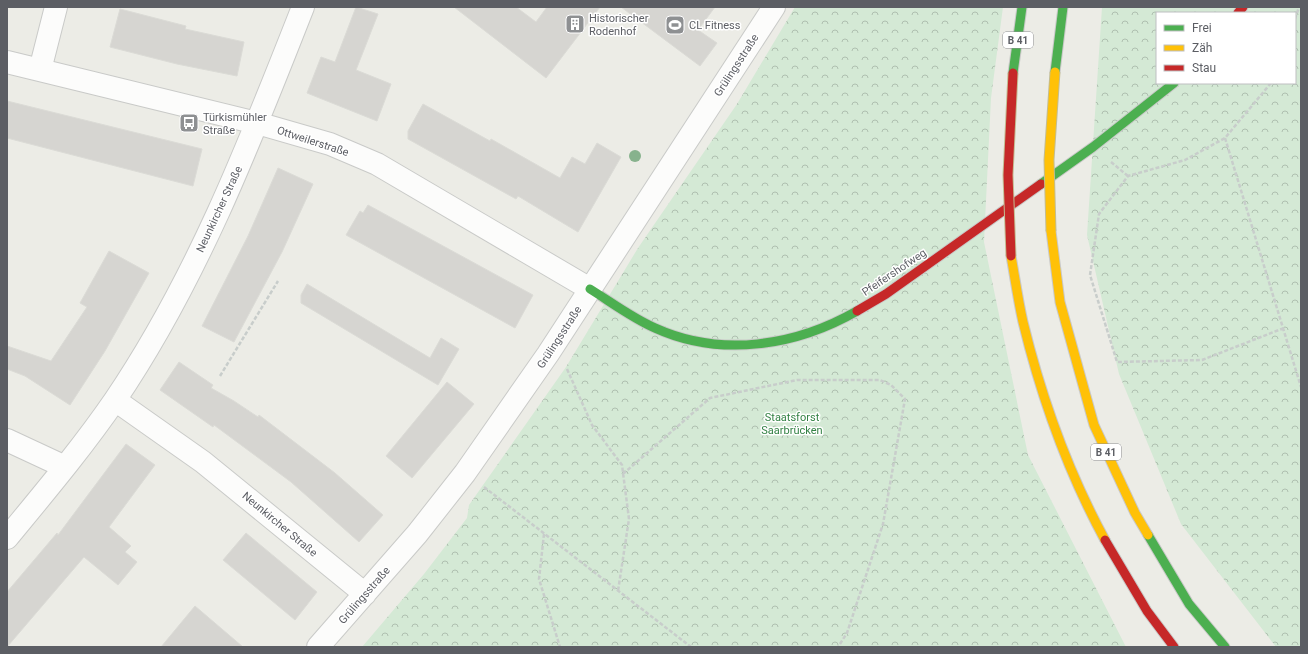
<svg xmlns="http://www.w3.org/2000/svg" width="1308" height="654" font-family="Roboto,sans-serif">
<defs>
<pattern id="forest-crowns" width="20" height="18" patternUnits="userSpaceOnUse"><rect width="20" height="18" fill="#d4e9d5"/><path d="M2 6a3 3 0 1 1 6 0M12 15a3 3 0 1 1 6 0" fill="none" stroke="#afc0b0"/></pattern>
</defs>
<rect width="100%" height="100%" fill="#ecece6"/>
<path fill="url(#forest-crowns)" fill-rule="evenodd" d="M 795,7 L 1003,7 L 991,98 L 984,242 L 1028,455 L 1126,647 L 362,647 L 424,574 L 467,518 L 469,505 L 566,367 L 638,248 L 737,104 Z
M 1102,7 L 1301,7 L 1301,647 L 1276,647 L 1181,524 L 1119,374 L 1087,235 ZM 1157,13 L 1295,13 L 1295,83 L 1157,83 Z"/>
<path fill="#d6d5d1" stroke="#dbdbd6" d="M 356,7 L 378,14 L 356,70 L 391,84 L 377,121 L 307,93 L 321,57 L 335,62 Z
M 454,7 L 516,7 L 536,22 L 547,7 L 600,7 L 546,78 Z
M 621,7 L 715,7 L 698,30 L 717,43 L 700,66 Z
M 120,9 L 186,26 L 185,29 L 244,42 L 237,76 L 177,64 L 110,47 Z
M 7,101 L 202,149 L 193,186 L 7,138 Z
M 423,104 L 490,141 L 491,139 L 560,178 L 572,157 L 585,164 L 597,143 L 621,157 L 578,232 L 518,196 L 516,199 L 408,139 L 408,131 Z
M 278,168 L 313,184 L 282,252 L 234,342 L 202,326 L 248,236 Z
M 368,205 L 533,295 L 515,328 L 346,235 L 360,211 L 363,213 Z
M 109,251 L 149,273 L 105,351 L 70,405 L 25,376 L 7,369 L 7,346 L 51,361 L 87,307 L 80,303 Z
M 307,284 L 430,358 L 441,338 L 459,349 L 438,385 L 301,303 L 301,295 Z
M 179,362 L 213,385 L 211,388 L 234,401 L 258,417 L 259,415 L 335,473 L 383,515 L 359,542 L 291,482 L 214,425 L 213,427 L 160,390 Z
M 447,382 L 474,404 L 412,478 L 386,456 Z
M 126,444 L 155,465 L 109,527 L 131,546 L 125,552 L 137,562 L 118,585 L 84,557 L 7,647 L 7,592 L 57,533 L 58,535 Z
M 246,533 L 317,592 L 295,620 L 223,560 Z
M 195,606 L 243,647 L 161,647 Z"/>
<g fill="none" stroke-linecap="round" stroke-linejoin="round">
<defs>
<path id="street" d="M 7,62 L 257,123 L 330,144 L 377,164 L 590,289
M 40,70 L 56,7
M 115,400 L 203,462 L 365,594
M 7,440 L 65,467
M 7,538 C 44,493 82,448 115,400 C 197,279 250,142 303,7
M 318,647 L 417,534 L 465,473 L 548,354 L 774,7"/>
<path id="fast" d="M 1055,72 L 1063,7
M 1013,73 L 1022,7
M 1041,184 L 1093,147 L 1174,83
M 590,289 C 611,302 632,318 655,328 C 721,358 796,346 857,311
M 1148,535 L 1189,604 L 1225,647"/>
<path id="slow" d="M 1051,231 L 1060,302 L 1094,425 L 1135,513 L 1148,535
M 1011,256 C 1015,278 1018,300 1023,322 C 1041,396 1068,472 1105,540"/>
<path id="jam" d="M 1238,13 L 1243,7
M 857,311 L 886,294 L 1041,184
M 1105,540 L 1147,611 L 1174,647"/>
</defs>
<use href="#street" stroke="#c9cac8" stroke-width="24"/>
<use href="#fast" stroke="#c9c9c8" stroke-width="11"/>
<use href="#slow" stroke="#c9c9c8" stroke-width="11"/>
<use href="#jam" stroke="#c9c9c8" stroke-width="11"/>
<path stroke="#c8cdcb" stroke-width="2.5" stroke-dasharray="4 2" stroke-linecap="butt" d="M 1295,19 L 1299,7
M 1271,83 L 1225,138 L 1185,160 L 1128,176 L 1099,214 L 1090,275 L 1117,362 L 1202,360 L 1284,328
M 1225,138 L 1301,387
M 1111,162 L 1128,176
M 567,369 L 592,425 L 622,465 L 629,519 L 618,591
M 220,376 L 278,281
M 623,474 L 710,398 L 797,380 L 880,380 L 891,385 L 905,399 L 883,524 L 847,633 L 838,647
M 484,487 L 691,647
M 544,534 L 539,579 L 560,647"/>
<use href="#street" stroke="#fcfcfb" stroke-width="22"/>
<use href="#fast" stroke="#4caf50" stroke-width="9"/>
<use href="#slow" stroke="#ffc107" stroke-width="9"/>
<use href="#jam" stroke="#c62828" stroke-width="9"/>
<defs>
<path id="slow-bridge" d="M 1051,231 L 1049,160 L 1055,72"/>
<path id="jam-bridge" d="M 1011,256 L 1008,175 L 1013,73"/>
</defs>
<use href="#slow-bridge" stroke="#c3bd93" stroke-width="11" stroke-linecap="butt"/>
<use href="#jam-bridge" stroke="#c3bd93" stroke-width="11" stroke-linecap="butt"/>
<use href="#slow-bridge" stroke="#ffc107" stroke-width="9"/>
<use href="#jam-bridge" stroke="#c62828" stroke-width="9"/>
</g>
<circle fill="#87b28d" cx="635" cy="156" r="6"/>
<defs>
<symbol id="building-square" viewBox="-11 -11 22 22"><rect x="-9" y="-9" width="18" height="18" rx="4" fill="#8e9092" stroke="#fff"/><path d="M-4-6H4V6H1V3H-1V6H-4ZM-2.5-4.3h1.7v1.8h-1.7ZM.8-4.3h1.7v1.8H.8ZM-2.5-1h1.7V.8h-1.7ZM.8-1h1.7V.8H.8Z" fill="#fff"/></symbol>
<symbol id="stadium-square" viewBox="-11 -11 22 22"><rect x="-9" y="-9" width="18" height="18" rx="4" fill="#8e9092" stroke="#fff"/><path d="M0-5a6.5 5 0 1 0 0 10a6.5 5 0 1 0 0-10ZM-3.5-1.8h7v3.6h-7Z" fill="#fff"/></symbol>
<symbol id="bus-square" viewBox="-11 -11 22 22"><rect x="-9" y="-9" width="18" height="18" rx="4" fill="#8e9092" stroke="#fff"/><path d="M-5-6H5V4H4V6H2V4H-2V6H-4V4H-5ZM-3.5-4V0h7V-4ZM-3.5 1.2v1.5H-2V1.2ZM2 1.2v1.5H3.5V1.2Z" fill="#fff"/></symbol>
</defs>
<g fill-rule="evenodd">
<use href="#building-square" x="564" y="13" width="22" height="22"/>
<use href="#stadium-square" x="664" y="14" width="22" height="22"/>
<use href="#bus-square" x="178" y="112" width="22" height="22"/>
</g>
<g text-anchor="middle" stroke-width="3" stroke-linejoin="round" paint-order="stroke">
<g fill="#fff" stroke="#8d8e92" stroke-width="1">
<rect x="1003" y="32" width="30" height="16" rx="3"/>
<rect x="1091" y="444" width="30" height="16" rx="3"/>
</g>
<g font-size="10" font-weight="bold" fill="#5c5e64">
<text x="1018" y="44">B 41</text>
<text x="1106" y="456">B 41</text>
</g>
<g font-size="11" fill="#5c5e64" stroke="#fff" text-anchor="start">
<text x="589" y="22">Historischer<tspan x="589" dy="13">Rodenhof</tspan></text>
<text x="689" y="29">CL Fitness</text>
<text x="203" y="121">Türkismühler<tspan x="203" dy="13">Straße</tspan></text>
</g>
<g font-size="11" fill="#5c5e64" stroke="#fff">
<text transform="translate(736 65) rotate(-57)" y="4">Grülingsstraße</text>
<text transform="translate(313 141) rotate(18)" y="4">Ottweilerstraße</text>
<text transform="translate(219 209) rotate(-65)" y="4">Neunkircher Straße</text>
<text transform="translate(894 272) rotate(-34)" y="4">Pfeifershofweg</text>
<text transform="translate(559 337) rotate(-57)" y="4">Grülingsstraße</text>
<text transform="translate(280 524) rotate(40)" y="4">Neunkircher Straße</text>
<text transform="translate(364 595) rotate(-49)" y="4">Grülingsstraße</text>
</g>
<g font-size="11" fill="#348245" stroke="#fff">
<text x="792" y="421">Staatsforst<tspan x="792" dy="13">Saarbrücken</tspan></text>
</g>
</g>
<rect width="1308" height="654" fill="none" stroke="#5c5e64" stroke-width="16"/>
<rect x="1156" y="12" width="140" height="72" fill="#ffffff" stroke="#bebfc1"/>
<rect x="1164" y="25" width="20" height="6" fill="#4caf50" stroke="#bebfc1"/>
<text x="1192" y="32" font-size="12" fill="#5c5e64">Frei</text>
<rect x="1164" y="45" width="20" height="6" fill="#ffc107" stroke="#bebfc1"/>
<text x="1192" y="52" font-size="12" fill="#5c5e64">Zäh</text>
<rect x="1164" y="65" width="20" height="6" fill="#c62828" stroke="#bebfc1"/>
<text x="1192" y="72" font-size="12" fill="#5c5e64">Stau</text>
</svg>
